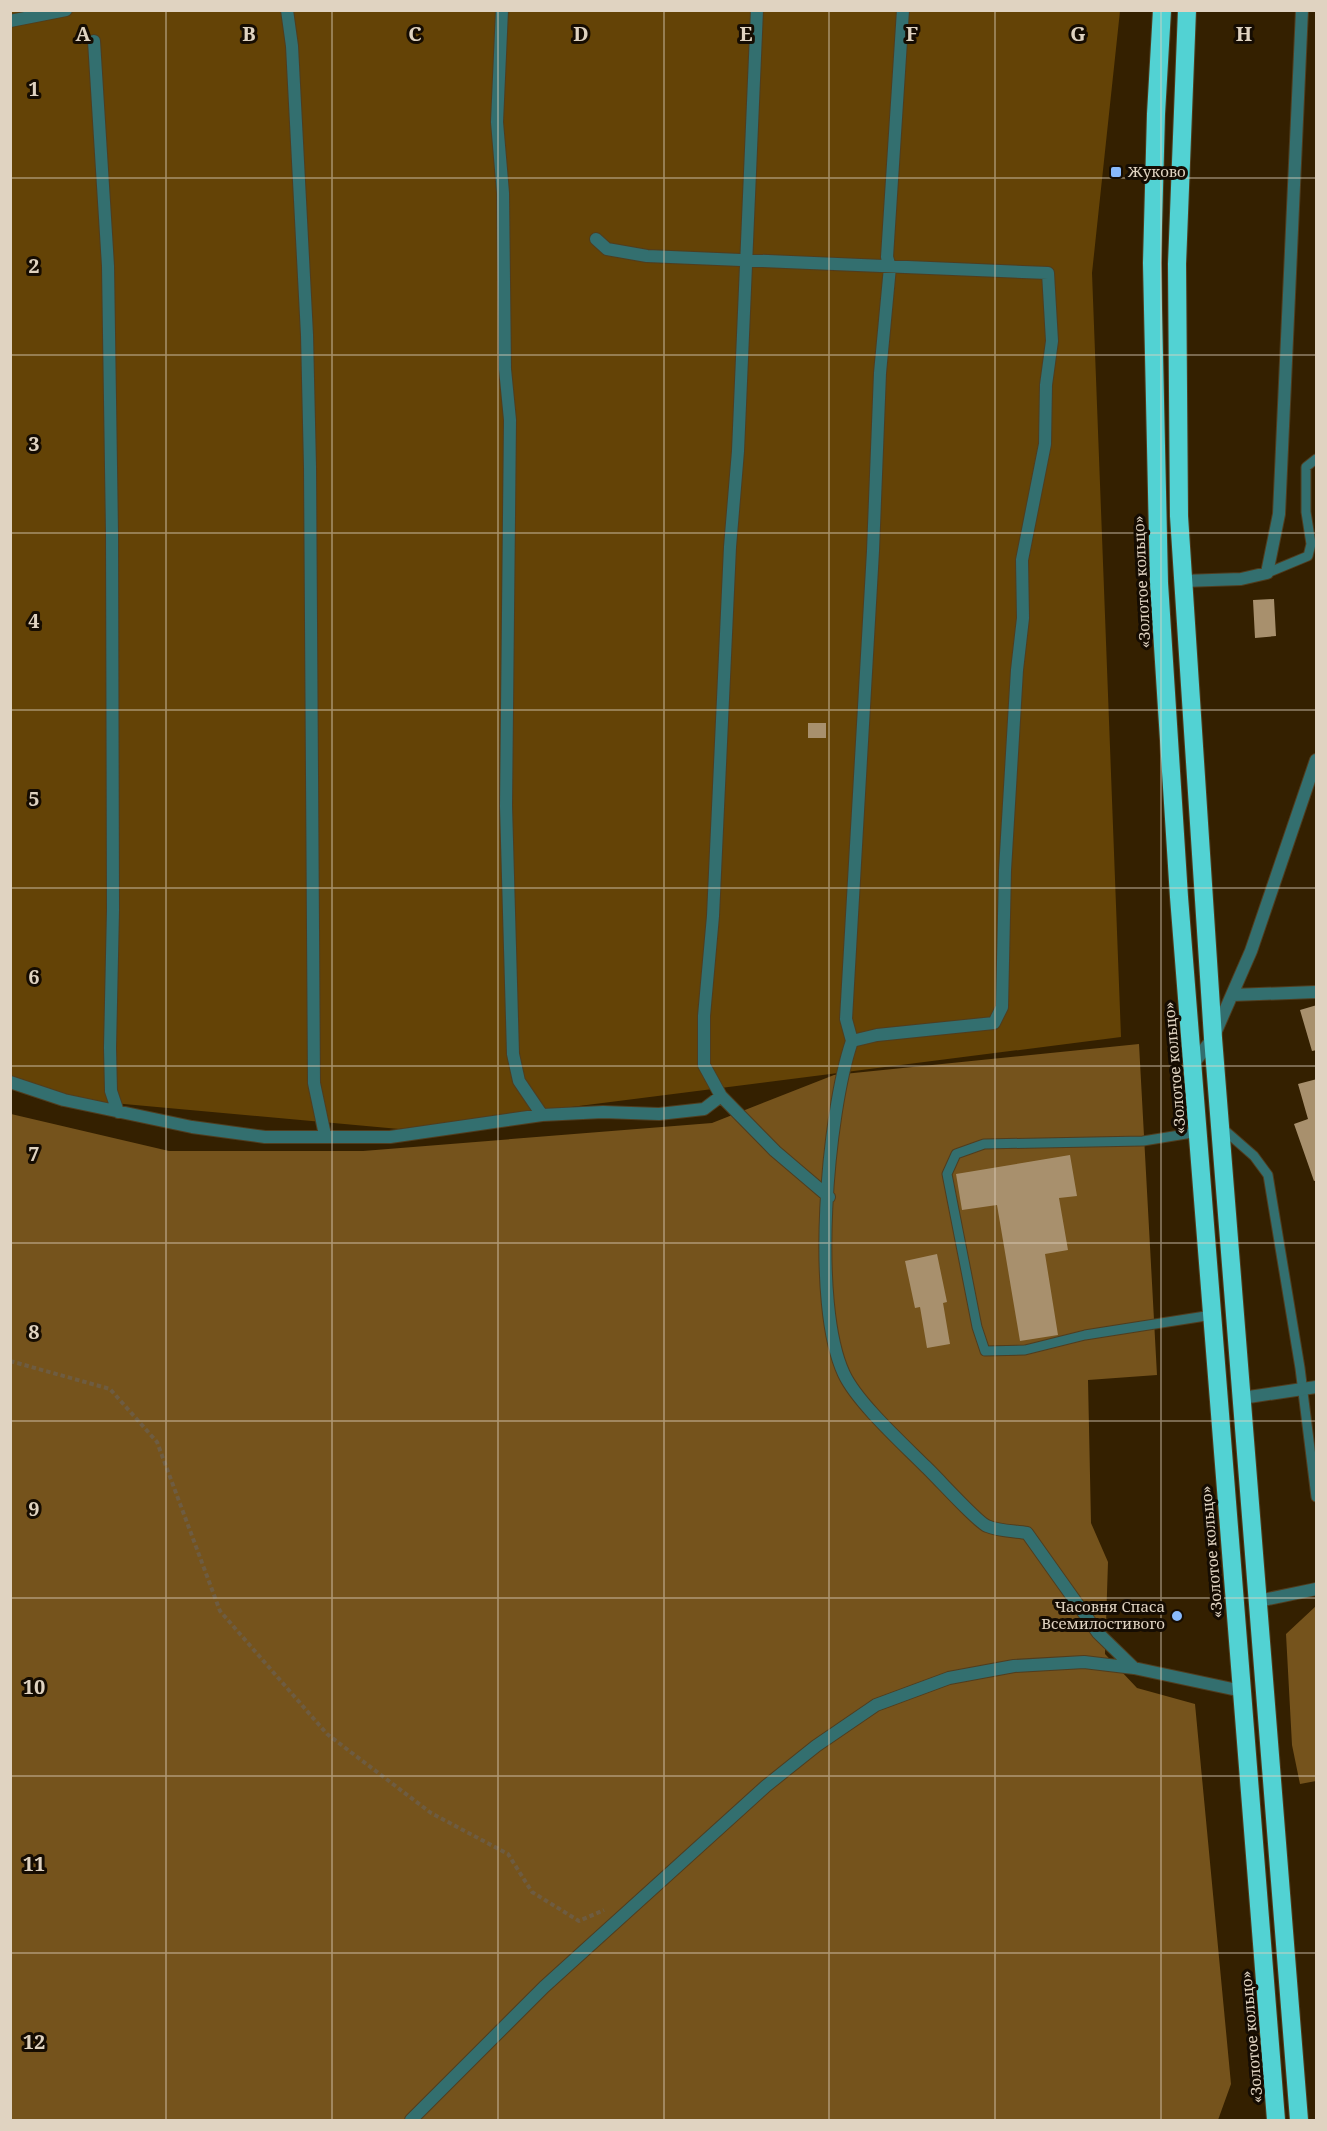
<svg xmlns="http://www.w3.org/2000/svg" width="1327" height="2131" font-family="'Noto Serif',serif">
<rect width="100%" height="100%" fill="#342000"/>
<path fill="#644306" d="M 11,11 L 1120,11 L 1092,273 L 1121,1037 L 399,1129 L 80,1100 L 11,1076 Z"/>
<path fill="#75531c" d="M 1139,1044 L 1157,1375 L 1088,1380 L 1091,1523 L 1108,1562 L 1105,1654 L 1137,1688 L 1195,1704 L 1231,2084 L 1218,2120 L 11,2120 L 11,1114 L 169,1151 L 363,1151 L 712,1123 L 834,1075 Z
M 1316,1606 L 1316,1781 L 1300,1784 L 1292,1745 L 1286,1634 Z"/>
<path fill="#a8906d" d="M 1274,599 L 1276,636 L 1255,638 L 1253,600 Z
M 808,723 L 826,723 L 826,738 L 808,738 Z
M 1317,1005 L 1317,1050 L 1312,1051 L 1300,1010 Z
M 1317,1079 L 1317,1180 L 1314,1181 L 1294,1124 L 1308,1119 L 1298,1084 Z
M 1070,1155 L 1077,1196 L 1059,1198 L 1068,1250 L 1045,1254 L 1058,1335 L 1020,1341 L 997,1205 L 962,1210 L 956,1174 Z
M 937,1254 L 947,1302 L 943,1303 L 950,1344 L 927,1348 L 920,1307 L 915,1308 L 905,1261 Z"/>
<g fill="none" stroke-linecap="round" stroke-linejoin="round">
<defs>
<path id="lane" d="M 1267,573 L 1308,556 L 1311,544 L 1306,512 L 1306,467 L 1316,459
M 1222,1128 L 1254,1156 L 1268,1175 L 1300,1368 L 1316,1497
M 1198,1132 L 1143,1141 L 984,1144 L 956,1154 L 947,1174 L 977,1327 L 985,1351 L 1025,1350 L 1085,1335 L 1212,1315"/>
<path id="street" d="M 287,10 L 292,46 L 307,335 L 310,467 L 314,1083 L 325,1135
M 502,10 L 497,122 L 503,193 L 505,369 L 510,420 L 506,806 L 513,1054 L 519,1081 L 542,1115
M 757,10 L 738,451 L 730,547 L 713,916 L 704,1016 L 704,1065 L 721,1096 L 775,1151 L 829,1197
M 10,21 L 66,10
M 94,41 L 108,266 L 112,533 L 113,910 L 110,1048 L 111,1091 L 118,1112
M 596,239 L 607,249 L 647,256 L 1048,273 L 1052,341 L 1046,385 L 1045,444 L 1022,560 L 1023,618 L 1017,670 L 1005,870 L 1002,1007 L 994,1023 L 877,1035 L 852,1041 C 827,1114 811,1304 844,1374 C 857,1402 902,1443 925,1466 C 936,1476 977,1522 987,1526 C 998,1531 1015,1531 1027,1533 L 1098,1633 L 1134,1668
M 1183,581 L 1241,579 L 1267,573 L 1279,514 L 1302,10
M 1232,995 L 1316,992
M 852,1041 L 846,1019 L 873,551 L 880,373 L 890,267 L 887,257 L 903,10
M 1193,1064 L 1213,1038 L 1251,951 L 1316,760
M 10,1082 L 64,1100 L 192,1127 L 265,1137 L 390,1137 L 542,1115 L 603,1112 L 659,1114 L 704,1109 L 721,1096
M 1242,1398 L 1316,1387
M 1258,1601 L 1316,1589
M 411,2120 L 544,1987 L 766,1786 L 816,1746 L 876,1705 L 949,1678 L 1014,1666 L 1084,1662 L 1134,1668 L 1242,1691"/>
<path id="highway" d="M 1162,10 L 1156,114 L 1152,263 L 1159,583 L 1179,897 L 1276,2120
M 1187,10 L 1177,264 L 1179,516 L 1213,1038 L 1299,2120"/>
</defs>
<use href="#lane" stroke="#503d1f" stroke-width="11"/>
<use href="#street" stroke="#503d1f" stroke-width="14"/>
<use href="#highway" stroke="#503d1f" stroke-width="20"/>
<path stroke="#6e5c41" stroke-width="4" stroke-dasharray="4.5 3" stroke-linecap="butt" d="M 10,1361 L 110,1389 L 157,1442 L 220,1611 L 327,1734 L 431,1813 L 508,1854 L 532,1892 L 579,1921 L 604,1910"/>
<use href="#lane" stroke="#336f6f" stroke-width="9"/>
<use href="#street" stroke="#336f6f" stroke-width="12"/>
<use href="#highway" stroke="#52d2d3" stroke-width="18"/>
</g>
<path fill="none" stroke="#e0d3c1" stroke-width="1.5" stroke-opacity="0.55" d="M 166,10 L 166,2120M 332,10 L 332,2120M 498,10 L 498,2120M 664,10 L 664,2120M 829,10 L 829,2120M 995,10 L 995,2120M 1161,10 L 1161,2120M 10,178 L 1316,178M 10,355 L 1316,355M 10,533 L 1316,533M 10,710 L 1316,710M 10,888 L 1316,888M 10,1066 L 1316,1066M 10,1243 L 1316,1243M 10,1421 L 1316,1421M 10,1598 L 1316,1598M 10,1776 L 1316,1776M 10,1953 L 1316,1953"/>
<g fill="#89bafc" stroke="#150c02" stroke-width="2">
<rect x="1110" y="166" width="12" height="12" rx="3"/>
<circle cx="1177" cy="1616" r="6"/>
</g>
<g text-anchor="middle" stroke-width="6" stroke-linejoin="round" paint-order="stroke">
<g font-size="15" fill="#e0d3c1" stroke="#150c02" text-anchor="start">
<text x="1128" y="177">Жуково</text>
<text x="1165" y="1612" text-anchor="end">Часовня Спаса<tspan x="1165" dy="17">Всемилостивого</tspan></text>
</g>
<g font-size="15" fill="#e0d3c1" stroke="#150c02">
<text transform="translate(1142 582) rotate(-93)" y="5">«Золотое кольцо»</text>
<text transform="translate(1175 1068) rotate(-95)" y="5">«Золотое кольцо»</text>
<text transform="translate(1212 1552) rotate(-95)" y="5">«Золотое кольцо»</text>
<text transform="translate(1252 2037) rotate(-95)" y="5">«Золотое кольцо»</text>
</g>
</g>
<g font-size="20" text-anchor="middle" font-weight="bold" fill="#e0d3c1" stroke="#150c02" stroke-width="6" stroke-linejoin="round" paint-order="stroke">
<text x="83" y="41">A</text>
<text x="249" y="41">B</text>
<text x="415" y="41">C</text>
<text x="581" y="41">D</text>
<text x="746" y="41">E</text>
<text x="912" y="41">F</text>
<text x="1078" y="41">G</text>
<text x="1244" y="41">H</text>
<text x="34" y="96">1</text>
<text x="34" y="273">2</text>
<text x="34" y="451">3</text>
<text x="34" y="628">4</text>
<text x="34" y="806">5</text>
<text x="34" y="984">6</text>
<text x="34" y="1161">7</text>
<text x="34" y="1339">8</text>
<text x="34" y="1516">9</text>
<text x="34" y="1694">10</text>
<text x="34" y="1871">11</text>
<text x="34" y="2049">12</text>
</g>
<rect width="1327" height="2131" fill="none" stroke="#e0d3c1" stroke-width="24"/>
</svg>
